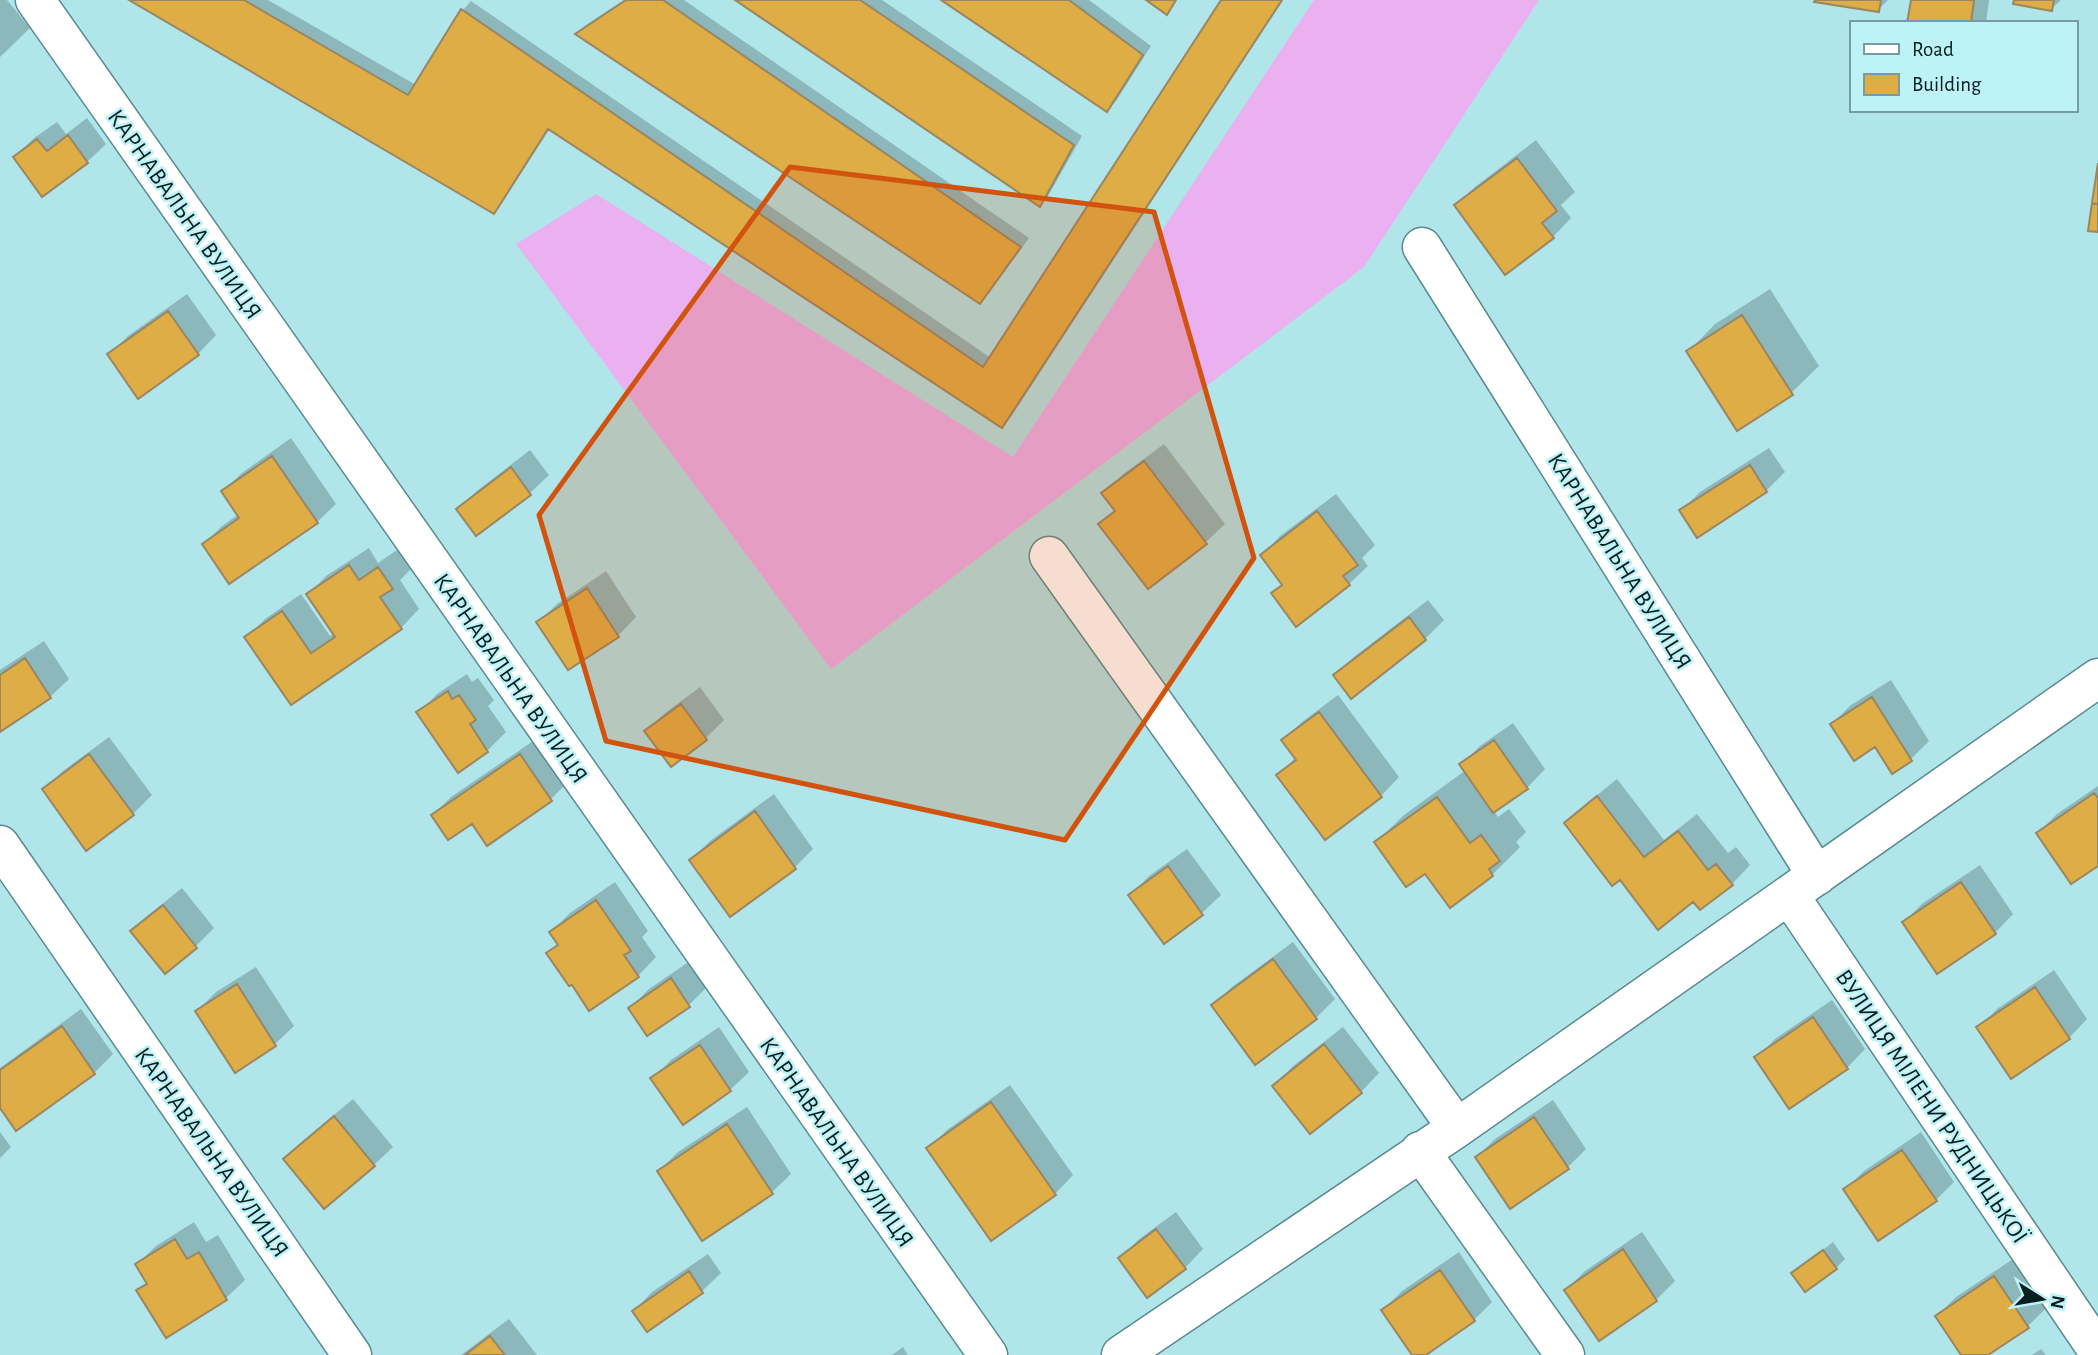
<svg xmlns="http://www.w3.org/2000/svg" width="2098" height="1355" font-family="'Alegreya Sans',sans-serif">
<rect width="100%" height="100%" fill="#b0e5ea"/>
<path fill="#eab0f0" d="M 1314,0 L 1539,0 L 1364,267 L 831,669 L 516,244 L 596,194 L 1013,457 Z"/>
<path fill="#0003" d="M 0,0 L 7,0 L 30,28 L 0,57 Z
M 132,0 L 268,0 L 416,85 L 463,10 L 471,1 L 991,358 L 1223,0 L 1283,0 L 1011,417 L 1002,425 L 550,128 L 502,203 L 493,211 Z
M 624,0 L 684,0 L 1029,238 L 989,293 L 980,302 L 578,34 L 586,25 Z
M 738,0 L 882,0 L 1082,136 L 1048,196 L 1040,204 Z
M 944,0 L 1089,0 L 1151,46 L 1116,101 L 1107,110 Z
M 1816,0 L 1888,0 L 1878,10 Z
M 1913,0 L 1989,0 L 1986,23 L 1909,23 Z
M 2016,0 L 2061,0 L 2051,9 Z
M 87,118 L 106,144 L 87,162 L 15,157 L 34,138 L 57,122 L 66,134 Z
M 1536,140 L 1575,192 L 1561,205 L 1571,218 L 1553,237 L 1456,205 L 1475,187 Z
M 1770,289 L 1819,366 L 1791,393 L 1688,352 L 1715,324 Z
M 187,294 L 216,335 L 198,354 L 110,355 L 128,336 Z
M 291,438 L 336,504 L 317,522 L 204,544 L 222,526 L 239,514 L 223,491 L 242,473 Z
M 1164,444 L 1225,524 L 1206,542 L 1148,586 L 1101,524 L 1116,509 L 1104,493 L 1122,475 Z
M 1769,448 L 1785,472 L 1766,491 L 1681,511 L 1700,492 Z
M 530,450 L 549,475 L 530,493 L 477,534 L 458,509 L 477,491 Z
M 1336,494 L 1375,545 L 1362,558 L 1368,566 L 1349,584 L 1273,594 L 1283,584 L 1262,555 L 1280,536 Z
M 369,548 L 378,563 L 397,550 L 411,569 L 400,580 L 419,609 L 401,628 L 291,703 L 247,637 L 265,619 L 301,594 L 330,636 L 334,633 L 308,595 L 326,576 Z
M 606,571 L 636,617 L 618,636 L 539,622 L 557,604 Z
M 1428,600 L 1444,620 L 1425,639 L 1351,696 L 1335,675 L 1354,657 Z
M 44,641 L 69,679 L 50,697 L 0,730 L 0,670 Z
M 467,674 L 472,682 L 478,678 L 494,700 L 488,706 L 506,732 L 487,751 L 458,770 L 419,713 L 437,694 Z
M 1891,680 L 1929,741 L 1911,759 L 1832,724 L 1851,705 Z
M 700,687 L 724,720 L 706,738 L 671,765 L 647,731 L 665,713 Z
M 1338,695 L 1399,777 L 1381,796 L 1279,775 L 1296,757 L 1283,740 L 1302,722 Z
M 1513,723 L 1545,769 L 1527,788 L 1494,811 L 1498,817 L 1509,809 L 1526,832 L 1516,842 L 1520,847 L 1492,875 L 1426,871 L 1376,842 L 1404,815 L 1466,770 L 1462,764 L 1480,746 Z
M 109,737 L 152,795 L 133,814 L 44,789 L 63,771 Z
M 539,737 L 569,781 L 550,800 L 472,822 L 433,815 L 451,797 Z
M 1617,779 L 1664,840 L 1697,814 L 1728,853 L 1736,847 L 1750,865 L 1732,884 L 1693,900 L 1620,877 L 1566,823 L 1585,805 Z
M 2098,786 L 2098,864 L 2038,833 L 2057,814 Z
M 774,794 L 813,849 L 795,867 L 731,914 L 691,860 L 710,841 Z
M 1187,849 L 1221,895 L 1202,913 L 1164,941 L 1131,895 L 1149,876 Z
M 1980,865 L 2013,914 L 1995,933 L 1904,922 L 1923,903 Z
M 615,882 L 648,931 L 642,937 L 656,957 L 638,976 L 572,982 L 548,953 L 559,942 L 551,932 L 570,913 Z
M 182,888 L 214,928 L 196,946 L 165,972 L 132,931 L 151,913 Z
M 1293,942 L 1335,999 L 1316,1018 L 1213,1006 L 1232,987 Z
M 690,961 L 707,987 L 689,1005 L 648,1034 L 630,1008 L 649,989 Z
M 256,967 L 294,1026 L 275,1044 L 235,1070 L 197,1011 L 216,992 Z
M 2054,970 L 2087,1019 L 2069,1038 L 1978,1028 L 1997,1009 Z
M 1832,1000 L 1865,1049 L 1847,1068 L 1757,1057 L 1775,1039 Z
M 81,1009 L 113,1054 L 94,1073 L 16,1128 L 0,1105 L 0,1068 Z
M 719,1027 L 749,1072 L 730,1090 L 653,1078 L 671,1060 Z
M 1343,1027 L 1379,1073 L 1361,1092 L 1274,1086 L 1292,1067 Z
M 1010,1085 L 1073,1175 L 1055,1194 L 929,1148 L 947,1130 Z
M 353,1099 L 393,1147 L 374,1165 L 324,1207 L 285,1159 L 303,1141 Z
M 1553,1100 L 1586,1149 L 1568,1167 L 1477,1157 L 1495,1139 Z
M 747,1107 L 791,1174 L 772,1192 L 703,1238 L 659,1171 L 678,1152 Z
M 0,1132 L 11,1147 L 0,1158 Z
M 1921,1132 L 1954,1182 L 1936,1200 L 1845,1190 L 1864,1171 Z
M 1176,1212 L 1203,1249 L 1185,1268 L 1120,1259 L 1138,1240 Z
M 194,1222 L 206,1242 L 218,1235 L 245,1280 L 226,1298 L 166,1336 L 138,1291 L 148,1281 L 137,1264 L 156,1246 Z
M 1642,1232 L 1675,1281 L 1656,1300 L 1599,1339 L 1566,1290 L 1585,1271 Z
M 1833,1242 L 1845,1259 L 1836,1268 L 1794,1273 Z
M 1459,1252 L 1492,1302 L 1474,1320 L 1422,1355 L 1414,1355 L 1383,1310 L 1402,1291 Z
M 708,1254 L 721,1273 L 702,1291 L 647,1329 L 634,1311 L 652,1292 Z
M 2013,1259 L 2046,1308 L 2028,1326 L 1985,1355 L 1964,1355 L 1937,1316 L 1956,1297 Z
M 509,1319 L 537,1355 L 461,1355 Z
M 903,1347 L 908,1355 L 892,1355 Z
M 2041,1349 L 2046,1355 L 2032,1355 Z"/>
<path fill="#dead45" stroke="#998663" stroke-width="2" d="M 129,0 L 244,0 L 408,95 L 461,9 L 983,367 L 1221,0 L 1282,0 L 1002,428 L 548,129 L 494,214 Z
M 626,0 L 663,0 L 1021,247 L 980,304 L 575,34 Z
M 735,0 L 860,0 L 1074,145 L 1040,207 Z
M 941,0 L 1069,0 L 1143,55 L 1107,112 Z
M 1146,0 L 1176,0 L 1167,15 Z
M 1815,0 L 1881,0 L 1879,12 L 1814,2 Z
M 1911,0 L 1974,0 L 1971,23 L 1907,23 Z
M 2014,0 L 2054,0 L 2052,11 L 2013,4 Z
M 68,135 L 88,163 L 42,197 L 13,157 L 37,139 L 47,151 Z
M 1517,158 L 1557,211 L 1542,223 L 1554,238 L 1505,275 L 1454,205 Z
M 2098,163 L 2098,204 L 2092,203 Z
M 2092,203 L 2098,204 L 2098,232 L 2088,231 Z
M 168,311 L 199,355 L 138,399 L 107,354 Z
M 1742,315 L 1793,395 L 1737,431 L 1686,351 Z
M 272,456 L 318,523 L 229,584 L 202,544 L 239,518 L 221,491 Z
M 1144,461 L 1207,544 L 1148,589 L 1098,524 L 1115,511 L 1101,493 Z
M 1750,465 L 1767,492 L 1697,538 L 1679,510 Z
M 511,467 L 531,495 L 476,536 L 456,509 Z
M 1317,511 L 1358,565 L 1343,576 L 1350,585 L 1296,627 L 1271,593 L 1282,585 L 1260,555 Z
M 349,565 L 359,580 L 378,567 L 393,589 L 380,597 L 402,629 L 291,705 L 244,637 L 282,611 L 311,653 L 335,637 L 306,594 Z
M 587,588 L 619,637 L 568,670 L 536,622 Z
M 1409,617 L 1426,640 L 1351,699 L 1333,675 Z
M 25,658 L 51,698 L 0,732 L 0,675 Z
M 448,691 L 452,699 L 459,695 L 476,720 L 470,724 L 488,752 L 458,773 L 416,712 Z
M 1872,697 L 1912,761 L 1892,774 L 1875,747 L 1854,761 L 1830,724 Z
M 681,704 L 707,740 L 671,767 L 644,731 Z
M 1319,712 L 1382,797 L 1325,840 L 1276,775 L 1296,760 L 1281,740 Z
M 1494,740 L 1528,789 L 1493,813 L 1459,764 Z
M 89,754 L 134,815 L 86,851 L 42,789 Z
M 520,754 L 552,801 L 487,846 L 472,824 L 448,840 L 431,815 Z
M 2094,793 L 2098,798 L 2098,866 L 2071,884 L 2036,833 Z
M 1597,796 L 1644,857 L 1678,831 L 1708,870 L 1716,864 L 1733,885 L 1700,910 L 1693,902 L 1658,930 L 1620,880 L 1612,886 L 1564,823 Z
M 1437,797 L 1470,843 L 1481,835 L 1500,861 L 1489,869 L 1493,876 L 1450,908 L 1425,874 L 1406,887 L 1374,842 Z
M 755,811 L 796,869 L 730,917 L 689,860 Z
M 1168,866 L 1203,915 L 1164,944 L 1128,895 Z
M 1961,882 L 1996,934 L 1937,974 L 1902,922 Z
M 596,900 L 631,951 L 624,955 L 639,977 L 589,1011 L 572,985 L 569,986 L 546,953 L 558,945 L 549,932 Z
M 163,905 L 197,948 L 165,974 L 130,931 Z
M 1273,959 L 1317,1019 L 1255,1065 L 1211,1005 Z
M 671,978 L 690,1007 L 647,1036 L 628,1008 Z
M 237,984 L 276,1046 L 235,1073 L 195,1011 Z
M 2035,987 L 2070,1039 L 2011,1079 L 1976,1027 Z
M 1813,1017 L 1848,1069 L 1789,1109 L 1754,1057 Z
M 62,1026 L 95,1074 L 16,1131 L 0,1108 L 0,1070 Z
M 1324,1044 L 1362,1093 L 1310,1134 L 1272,1086 Z
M 700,1045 L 731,1091 L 683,1125 L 650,1078 Z
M 991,1102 L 1056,1195 L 991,1241 L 926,1148 Z
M 334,1116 L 375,1166 L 324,1209 L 283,1159 Z
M 1534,1117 L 1569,1169 L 1510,1209 L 1475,1157 Z
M 727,1124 L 773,1194 L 702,1241 L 657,1171 Z
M 1902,1150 L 1937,1201 L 1878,1241 L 1843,1189 Z
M 1156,1229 L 1186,1269 L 1147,1298 L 1118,1258 Z
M 175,1239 L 187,1259 L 199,1252 L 227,1300 L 166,1338 L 136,1290 L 147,1284 L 135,1264 Z
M 1623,1249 L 1657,1301 L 1599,1341 L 1564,1290 Z
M 1823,1250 L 1837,1269 L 1805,1292 L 1791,1273 Z
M 1440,1270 L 1475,1321 L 1426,1355 L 1412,1355 L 1381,1310 Z
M 689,1271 L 703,1293 L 647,1332 L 632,1311 Z
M 1994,1276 L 2029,1328 L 1988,1355 L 1961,1355 L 1935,1316 Z
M 490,1336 L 505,1355 L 465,1355 Z"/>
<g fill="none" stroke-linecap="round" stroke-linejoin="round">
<defs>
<path id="minor" d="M 35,0 L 988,1355
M 1422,247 L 1817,876
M 1049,556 L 1457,1128
M 0,845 L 352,1355
M 1789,895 L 2098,1351
M 1420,1151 L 1565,1355
M 1121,1355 L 1457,1128 L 2098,678"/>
</defs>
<use href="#minor" stroke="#598b90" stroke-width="41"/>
<use href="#minor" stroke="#fff" stroke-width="38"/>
</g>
<path fill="#d2530e" fill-opacity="0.2" stroke="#d2530e" stroke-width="5" stroke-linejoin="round" d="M 790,167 L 1154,212 L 1254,558 L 1065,840 L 606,741 L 539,515 Z"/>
<g text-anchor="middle" stroke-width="5" stroke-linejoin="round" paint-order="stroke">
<g font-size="24" fill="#081e1f" stroke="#bdf2f7">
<text transform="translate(185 214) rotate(55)" y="8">КАРНАВАЛЬНА ВУЛИЦЯ</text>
<text transform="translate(1620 561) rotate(58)" y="8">КАРНАВАЛЬНА ВУЛИЦЯ</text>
<text transform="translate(511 678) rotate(55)" y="8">КАРНАВАЛЬНА ВУЛИЦЯ</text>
<text transform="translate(1932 1106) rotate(56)" y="8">ВУЛИЦЯ МІЛЕНИ РУДНИЦЬКОЇ</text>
<text transform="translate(837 1142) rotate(55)" y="8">КАРНАВАЛЬНА ВУЛИЦЯ</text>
<text transform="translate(212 1152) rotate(55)" y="8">КАРНАВАЛЬНА ВУЛИЦЯ</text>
</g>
</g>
<rect x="1850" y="21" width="228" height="91" fill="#bdf2f7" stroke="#759da1" stroke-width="2"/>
<rect x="1864" y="44" width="35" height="10" fill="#ffffff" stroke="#759da1" stroke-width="2"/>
<text x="1912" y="56" font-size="21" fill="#081e1f">Road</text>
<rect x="1864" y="74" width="35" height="21" fill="#dead45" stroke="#759da1" stroke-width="2"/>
<text x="1912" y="91" font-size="21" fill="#081e1f">Building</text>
<g transform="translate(2042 1299) rotate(101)" stroke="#bdf2f7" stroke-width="5" paint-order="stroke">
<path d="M0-5L12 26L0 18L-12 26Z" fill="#081e1f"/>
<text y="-10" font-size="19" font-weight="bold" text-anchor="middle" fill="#081e1f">N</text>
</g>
</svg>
